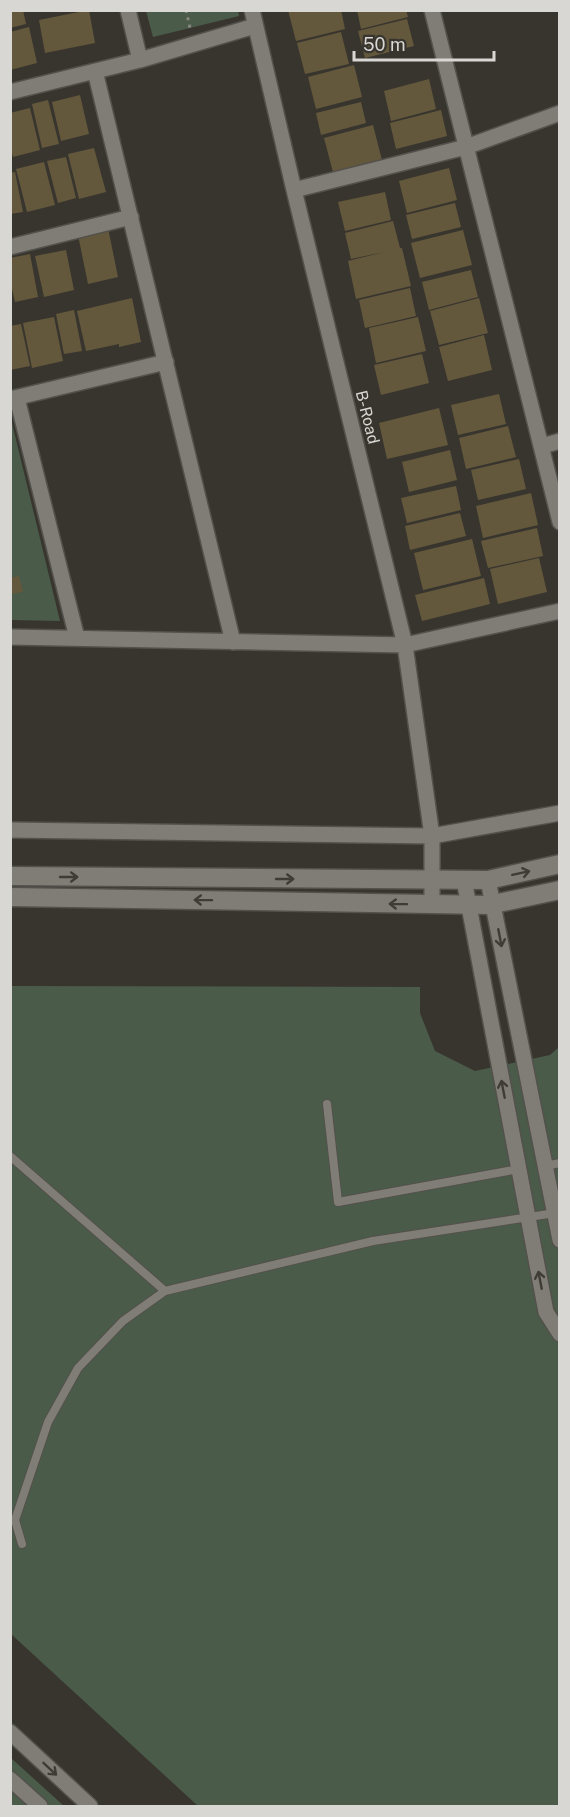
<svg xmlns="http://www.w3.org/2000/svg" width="570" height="1817" font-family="'Public Sans',sans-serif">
<rect width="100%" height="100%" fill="#38352f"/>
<path fill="#4a5b49" d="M 146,11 L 238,11 L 239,16 L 153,37 Z
M 10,419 L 11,419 L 60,621 L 11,620 Z
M 11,986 L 420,987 L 420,1013 L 435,1051 L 475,1071 L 550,1055 L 559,1047 L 559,1806 L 198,1806 L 11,1634 Z
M 11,1758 L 64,1806 L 11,1806 Z"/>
<path fill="#64583c" d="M 10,10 L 23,10 L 26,24 L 10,28 Z
M 89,10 L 95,43 L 45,53 L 39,20 Z
M 288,10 L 341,10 L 345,29 L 296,41 Z
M 357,10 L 406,10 L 408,17 L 361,29 Z
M 407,19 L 414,46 L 365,58 L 358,31 Z
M 29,27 L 37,63 L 10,70 L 10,32 Z
M 341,32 L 349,64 L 305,74 L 297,43 Z
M 354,65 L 362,97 L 316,109 L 308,77 Z
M 429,79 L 436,109 L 391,121 L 384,91 Z
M 80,95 L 89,134 L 61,141 L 52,102 Z
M 48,100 L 59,144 L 42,148 L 32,104 Z
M 361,102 L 366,123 L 321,135 L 316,113 Z
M 30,108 L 40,150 L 13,157 L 10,146 L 10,113 Z
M 441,110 L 447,136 L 396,149 L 390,123 Z
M 373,125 L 383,164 L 334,176 L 324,138 Z
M 94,148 L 106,192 L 79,199 L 68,154 Z
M 66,157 L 76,198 L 58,203 L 47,161 Z
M 44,162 L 55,205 L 27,212 L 16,169 Z
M 449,168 L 457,200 L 407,213 L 399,181 Z
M 15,172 L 23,212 L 10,214 L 10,173 Z
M 385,192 L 391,220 L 345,231 L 338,202 Z
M 455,203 L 461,227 L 412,239 L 406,215 Z
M 393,221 L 400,248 L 402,248 L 411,286 L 356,299 L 348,261 L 384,252 L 351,259 L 345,233 Z
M 108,228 L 118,277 L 88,284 L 78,235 Z
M 463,230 L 472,265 L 420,278 L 411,243 Z
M 66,250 L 74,290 L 44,297 L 35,256 Z
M 30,254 L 38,297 L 15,302 L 10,280 L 10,258 Z
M 471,270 L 478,297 L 429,310 L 422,282 Z
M 410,288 L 416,316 L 365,328 L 359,300 Z
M 132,298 L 141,342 L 119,347 L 119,344 L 86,351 L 77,311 Z
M 479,298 L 488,333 L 439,345 L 430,311 Z
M 74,310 L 82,351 L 64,354 L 56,314 Z
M 54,317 L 63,361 L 32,368 L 23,323 Z
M 418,317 L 426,351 L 376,363 L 369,328 Z
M 21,324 L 30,366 L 10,370 L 10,326 Z
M 484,335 L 492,370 L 448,381 L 439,347 Z
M 422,354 L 429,383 L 381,395 L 374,365 Z
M 499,394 L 506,424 L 458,435 L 451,405 Z
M 439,408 L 448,445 L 387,459 L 379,423 Z
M 508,426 L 516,457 L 466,469 L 459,438 Z
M 450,450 L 457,480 L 409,492 L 402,462 Z
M 519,459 L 526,489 L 478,500 L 471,470 Z
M 456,486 L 461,510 L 407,523 L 401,498 Z
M 531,493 L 538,525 L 483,538 L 476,506 Z
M 460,513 L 466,536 L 410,550 L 405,526 Z
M 537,528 L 543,556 L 488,568 L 481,541 Z
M 472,539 L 481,576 L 423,590 L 414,553 Z
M 539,558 L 547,592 L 498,604 L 490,569 Z
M 19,576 L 23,592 L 10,594 L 10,578 Z
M 484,578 L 490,604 L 422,621 L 415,595 Z"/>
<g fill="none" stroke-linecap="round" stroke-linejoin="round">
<defs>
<path id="service" d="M 327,1104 L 338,1202 L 519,1169
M 10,1156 L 165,1291
M 545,1166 L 560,1163
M 22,1544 L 15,1520 L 48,1422 L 78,1368 L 123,1321 L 165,1291 L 373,1241 L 555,1213"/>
<path id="minor" d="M 128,10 L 140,60
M 252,10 L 294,190 L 405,645 L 432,836 L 432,905
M 432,10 L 560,522
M 95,71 L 233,642
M 10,92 L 140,60 L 255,26
M 294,190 L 466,147 L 560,113
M 10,247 L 131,217
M 17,398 L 77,638
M 10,399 L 166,362
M 542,446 L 560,441
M 10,637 L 405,645 L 560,611
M 10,830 L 432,836 L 560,813
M 464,880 L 546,1312 L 560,1334
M 488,880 L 560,1240
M 10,1732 L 90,1806
M 10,1779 L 40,1806"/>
<path id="tertiary" d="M 10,876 L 488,880 L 560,864
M 10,897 L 489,905 L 560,890"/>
</defs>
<use href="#service" stroke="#53514c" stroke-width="10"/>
<use href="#minor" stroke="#53514c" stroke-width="18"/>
<use href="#tertiary" stroke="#53514c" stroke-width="21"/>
<path stroke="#888681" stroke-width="3" stroke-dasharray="3 4.5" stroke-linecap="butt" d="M 150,10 L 151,10
M 186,10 L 190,28"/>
<use href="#service" stroke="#807d76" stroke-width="8"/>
<use href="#minor" stroke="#807d76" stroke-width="15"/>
<use href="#tertiary" stroke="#807d76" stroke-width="18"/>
</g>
<defs><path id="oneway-shaft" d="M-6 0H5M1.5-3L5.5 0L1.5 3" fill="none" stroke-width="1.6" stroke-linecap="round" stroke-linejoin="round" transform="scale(1.5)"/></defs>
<g stroke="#3f3c36">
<use href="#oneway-shaft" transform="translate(521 873) rotate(-12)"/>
<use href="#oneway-shaft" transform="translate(69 877)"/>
<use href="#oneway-shaft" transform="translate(285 879)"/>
<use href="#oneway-shaft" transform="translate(203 900) rotate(-179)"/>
<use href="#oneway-shaft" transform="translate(398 904) rotate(-179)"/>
<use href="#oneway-shaft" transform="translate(500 938) rotate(79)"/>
<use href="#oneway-shaft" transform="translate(503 1089) rotate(-101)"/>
<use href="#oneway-shaft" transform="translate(540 1280) rotate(-101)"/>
<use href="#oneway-shaft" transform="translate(50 1769) rotate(43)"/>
</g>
<g text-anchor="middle" stroke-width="5" stroke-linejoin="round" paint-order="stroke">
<g font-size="16" fill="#d9d7d3" stroke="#38352f">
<text transform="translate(368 417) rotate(76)" y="6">B-Road</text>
</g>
</g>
<rect width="570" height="1817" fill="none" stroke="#d9d7d3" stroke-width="24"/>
<path d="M354 51v9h140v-9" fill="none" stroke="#d9d7d3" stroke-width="3"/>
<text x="363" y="51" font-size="18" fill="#d9d7d3" stroke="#38352f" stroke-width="4.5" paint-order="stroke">50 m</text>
</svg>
